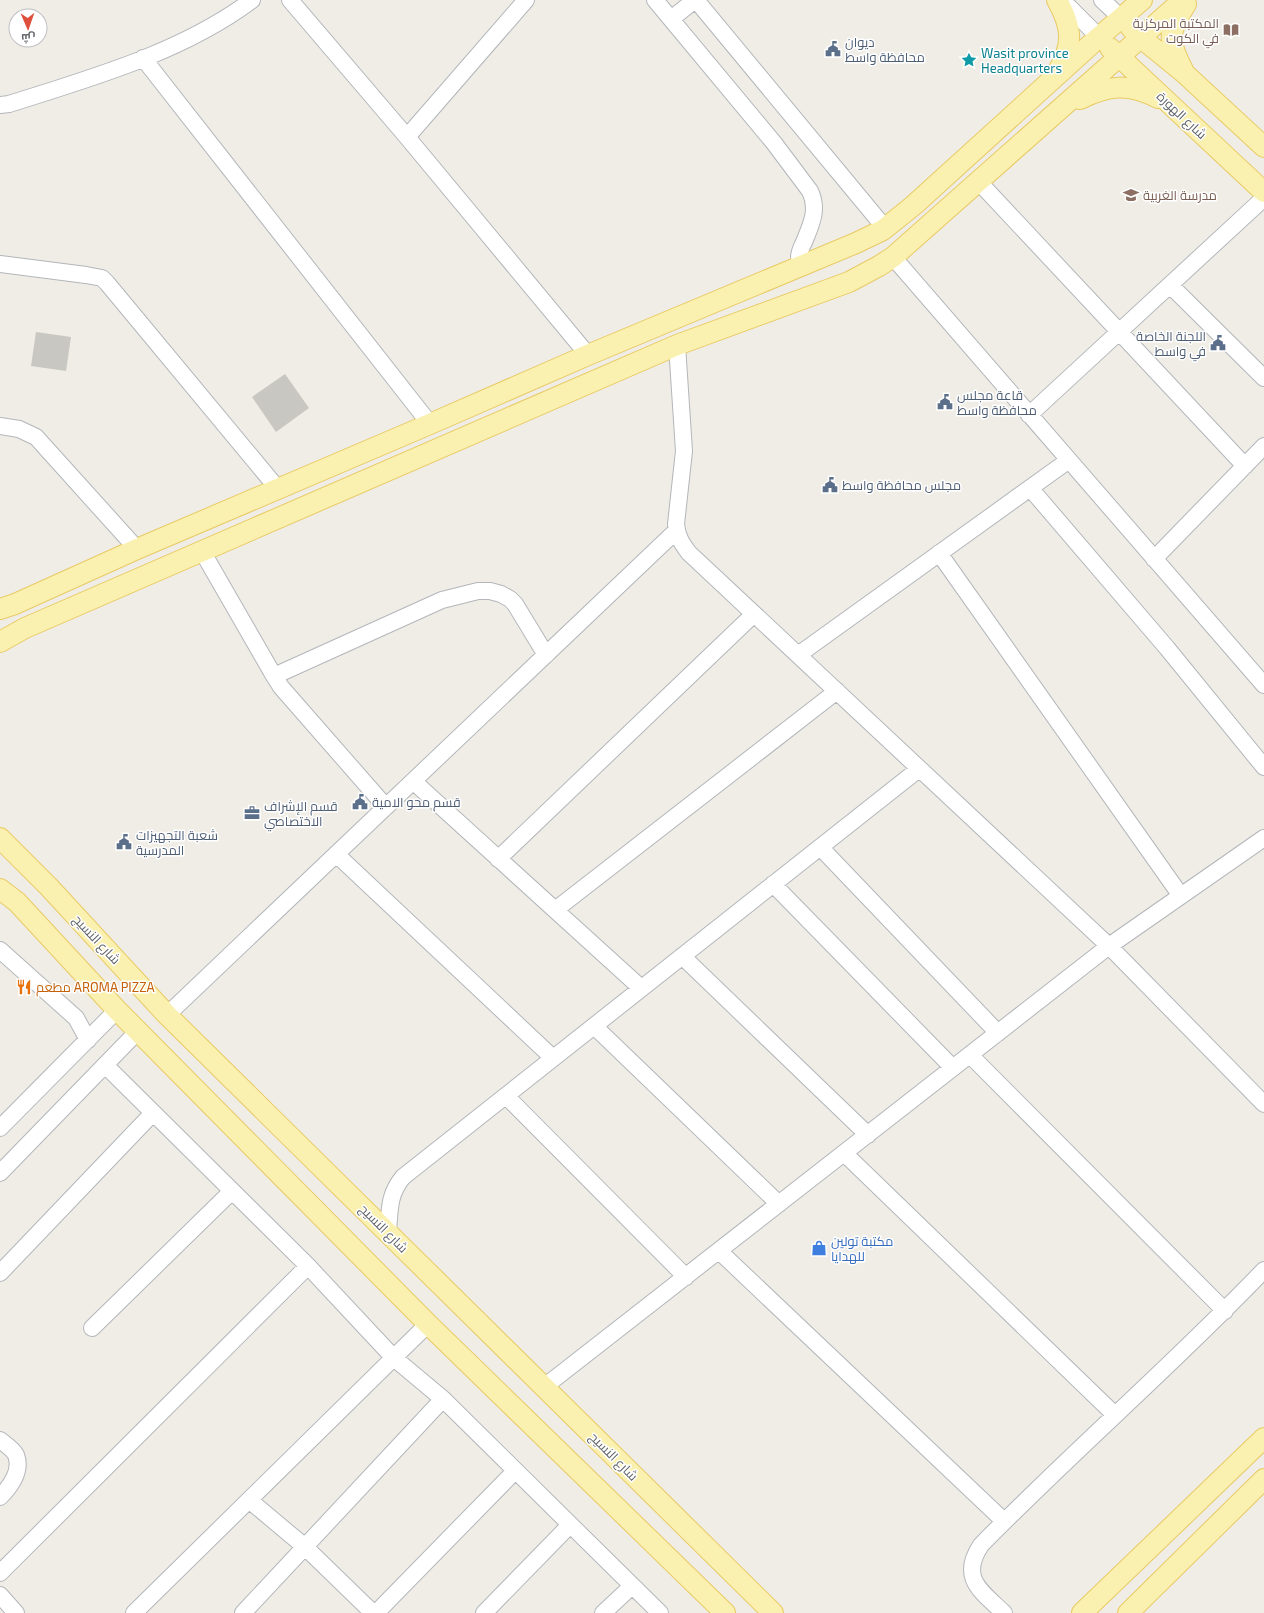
<svg xmlns="http://www.w3.org/2000/svg" width="1264" height="1613" font-family="'Exo 2',Cairo,sans-serif">
<rect width="100%" height="100%" fill="#efede6"/>
<path fill="#c8c7c1" d="M 36,332 L 71,337 L 66,371 L 31,366 Z
M 285,374 L 309,408 L 276,432 L 252,397 Z"/>
<g fill="none" stroke-linecap="round" stroke-linejoin="round">
<defs>
<path id="minor" d="M 290,0 L 407,137 L 588,355
M 655,0 L 774,143 L 810,191 C 819,209 811,225 804,242 C 802,246 799,252 799,257 C 799,259 801,263 802,266
M 696,0 L 885,228
M 1062,0 L 1099,37
M 1102,0 L 1121,18
M 671,19 L 695,0
M 143,58 L 430,424
M 0,105 L 9,104 C 91,78 183,52 252,0
M 407,137 L 526,0
M 978,181 L 1245,466
M 893,257 L 1264,685
M 0,264 L 86,275 L 102,278 L 107,283 L 278,489
M 1170,285 L 1264,378
M 677,345 L 684,451 L 676,524 C 677,536 682,544 689,553 L 1109,946 L 1264,1104
M 1029,415 L 1264,198
M 0,426 L 19,429 L 36,437 L 137,549
M 1030,488 L 1167,648 L 1264,767
M 202,551 L 274,676 L 281,687 L 386,807
M 939,553 L 1181,896
M 1154,559 L 1264,446
M 798,655 L 1069,460
M 274,676 L 442,600 L 478,591 L 490,591 L 501,594 L 510,599 L 515,604 L 546,655
M 413,781 L 641,988
M 820,847 L 998,1033
M 336,854 L 553,1058
M 498,859 L 754,614
M 773,884 L 953,1068
M 555,910 L 837,691
M 0,950 L 76,1018 L 88,1040
M 682,956 L 868,1135
M 167,1015 L 676,531
M 594,1026 L 779,1204
M 970,1055 L 1225,1311
M 105,1065 L 308,1266 L 394,1358 L 443,1399 L 660,1613
M 506,1096 L 686,1277
M 0,1128 L 117,1010
M 844,1153 L 1115,1415
M 0,1173 L 138,1031
M 388,1232 C 390,1211 388,1195 403,1177 L 919,769
M 719,1251 L 1004,1521
M 0,1273 L 153,1113
M 92,1328 L 232,1191
M 544,1387 L 1109,946 L 1264,838
M 0,1440 C 5,1444 13,1449 16,1455 C 22,1471 10,1487 0,1497
M 249,1500 L 304,1546 L 373,1613
M 0,1573 L 308,1266
M 0,1595 L 16,1613
M 134,1613 L 428,1324
M 243,1613 L 443,1399
M 376,1613 L 515,1471
M 484,1613 L 570,1525
M 603,1613 L 632,1586
M 1004,1613 C 981,1591 959,1578 981,1545 C 1073,1451 1173,1365 1264,1270"/>
<path id="major" d="M 1057,0 C 1072,27 1074,44 1058,71
M 1131,28 L 1140,37 L 1183,72 L 1264,147
M 1110,48 L 1264,192
M 1183,70 C 1167,39 1168,33 1186,4
M 1080,99 C 1109,85 1128,83 1158,98
M 0,609 L 15,604 L 137,549 L 430,424 L 588,355 L 856,243 L 883,230 L 914,205 L 1099,37 L 1142,0
M 0,642 L 25,628 L 677,345 L 849,282 L 879,266 L 893,257 L 1183,0
M 0,838 L 49,887 L 167,1015 L 773,1613
M 0,889 L 17,902 L 117,1010 L 428,1324 L 725,1613
M 1082,1613 L 1264,1438
M 1128,1613 L 1264,1479"/>
</defs>
<use href="#minor" stroke="#b3b6ba" stroke-width="18"/>
<use href="#major" stroke="#e9ca65" stroke-width="22"/>
<use href="#minor" stroke="#fff" stroke-width="16"/>
<use href="#major" stroke="#faf1b0" stroke-width="20"/>
</g>
<defs>
<symbol id="library-bare" viewBox="-9 -9 18 18"><path d="M-6-4Q-3-5.5-.7-3.5V5Q-3 3-6 4ZM6-4Q3-5.5 .7-3.5V5Q3 3 6 4Z" fill="#8d6e63" stroke="#fff" stroke-width="2.5" paint-order="stroke"/></symbol>
<symbol id="civic-bare" viewBox="-9 -9 18 18"><path d="M-.6-6.5H3V-4.5H.6V-3L4-1V1h2V6H-6V1h2V-1L-.6-3ZM-1.2 2.5V6h2.4V2.5Z" fill="#5c6f8a" stroke="#fff" stroke-width="2.5" paint-order="stroke"/></symbol>
<symbol id="sight-bare" viewBox="-9 -9 18 18"><path d="M0-6L1.8-2.2L6-1.7L2.9 1.2L3.7 5.4L0 3.3L-3.7 5.4L-2.9 1.2L-6-1.7L-1.8-2.2Z" fill="#0f9aa8" stroke="#fff" stroke-width="2.5" paint-order="stroke"/></symbol>
<symbol id="school-bare" viewBox="-9 -9 18 18"><path d="M0-5L7-2L0 1L-7-2ZM-4 1L0 2.5L4 1V4Q0 6-4 4Z" fill="#8d6e63" stroke="#fff" stroke-width="2.5" paint-order="stroke"/></symbol>
<symbol id="office-bare" viewBox="-9 -9 18 18"><path d="M-6-3h4V-5.5h4V-3h4V5H-6ZM-1-4.5V-3h2v-1.5ZM-6 0V1H6V0Z" fill="#5c6f8a" stroke="#fff" stroke-width="2.5" paint-order="stroke"/></symbol>
<symbol id="restaurant-bare" viewBox="-9 -9 18 18"><path d="M-5-6h1v4h1v-4h1v4h1v-4h1v5L-1.5 .5V6h-2V.5L-5-1ZM5-6V6H3V1.5H1.5Q1.5-4 5-6Z" fill="#e8710a" stroke="#fff" stroke-width="2.5" paint-order="stroke"/></symbol>
<symbol id="shop-bare" viewBox="-9 -9 18 18"><path d="M-5-2.5h2.3a2.7 3.5 0 0 1 5.4 0H5L5.5 6h-11ZM-1.5-2.5h3a1.5 2.3 0 0 0-3 0Z" fill="#3f7fe0" stroke="#fff" stroke-width="2.5" paint-order="stroke"/></symbol>
</defs>
<g fill-rule="evenodd">
<use href="#library-bare" x="1220" y="19" width="22" height="22"/>
<use href="#civic-bare" x="822" y="38" width="22" height="22"/>
<use href="#sight-bare" x="958" y="49" width="22" height="22"/>
<use href="#school-bare" x="1120" y="184" width="22" height="22"/>
<use href="#civic-bare" x="1207" y="332" width="22" height="22"/>
<use href="#civic-bare" x="934" y="391" width="22" height="22"/>
<use href="#civic-bare" x="819" y="474" width="22" height="22"/>
<use href="#civic-bare" x="349" y="791" width="22" height="22"/>
<use href="#office-bare" x="241" y="802" width="22" height="22"/>
<use href="#civic-bare" x="113" y="831" width="22" height="22"/>
<use href="#restaurant-bare" x="13" y="976" width="22" height="22"/>
<use href="#shop-bare" x="808" y="1237" width="22" height="22"/>
</g>
<g text-anchor="middle" stroke-width="3" stroke-linejoin="round" paint-order="stroke">
<g font-size="13" fill="#785e54" stroke="#fff" text-anchor="end">
<text x="1219" y="28">المكتبة المركزية<tspan x="1219" dy="15">في الكوت</tspan></text>
<text x="1143" y="200" text-anchor="start">مدرسة الغربية</text>
</g>
<g font-size="13" fill="#4e5e75" stroke="#fff" text-anchor="start">
<text x="845" y="47">ديوان<tspan x="845" dy="15">محافظة واسط</tspan></text>
<text x="1206" y="341" text-anchor="end">اللجنة الخاصة<tspan x="1206" dy="15">في واسط</tspan></text>
<text x="957" y="400">قاعة مجلس<tspan x="957" dy="15">محافظة واسط</tspan></text>
<text x="842" y="490">مجلس محافظة واسط</text>
<text x="372" y="807">قسم محو الامية</text>
<text x="264" y="811">قسم الإشراف<tspan x="264" dy="15">الاختصاصي</tspan></text>
<text x="136" y="840">شعبة التجهيزات<tspan x="136" dy="15">المدرسية</tspan></text>
</g>
<g font-size="13" fill="#0d838f" stroke="#fff" text-anchor="start">
<text x="981" y="58">Wasit province<tspan x="981" dy="15">Headquarters</tspan></text>
</g>
<g font-size="13" fill="#5e6166" stroke="#fff">
<text transform="translate(1182 115) rotate(43)" y="5">شارع الهورة</text>
<text transform="translate(97 939) rotate(47)" y="5">شارع النسيج</text>
<text transform="translate(384 1228) rotate(45)" y="5">شارع النسيج</text>
<text transform="translate(614 1456) rotate(45)" y="5">شارع النسيج</text>
</g>
<g font-size="13" fill="#c56008" stroke="#fff" text-anchor="start">
<text x="36" y="992">مطعم AROMA PIZZA</text>
</g>
<g font-size="13" fill="#366cbe" stroke="#fff" text-anchor="start">
<text x="831" y="1246">مكتبة تولين<tspan x="831" dy="15">للهدايا</tspan></text>
</g>
</g>
<g transform="translate(28 28) rotate(178)"><circle r="19" fill="#ffffff" stroke="#bfc0c2"/>
<path d="M0-3L7 15L0 10L-7 15Z" fill="#df503c"/>
<text y="-6" font-size="11" font-weight="bold" text-anchor="middle" fill="#5e6166">ش</text>
</g>
</svg>
